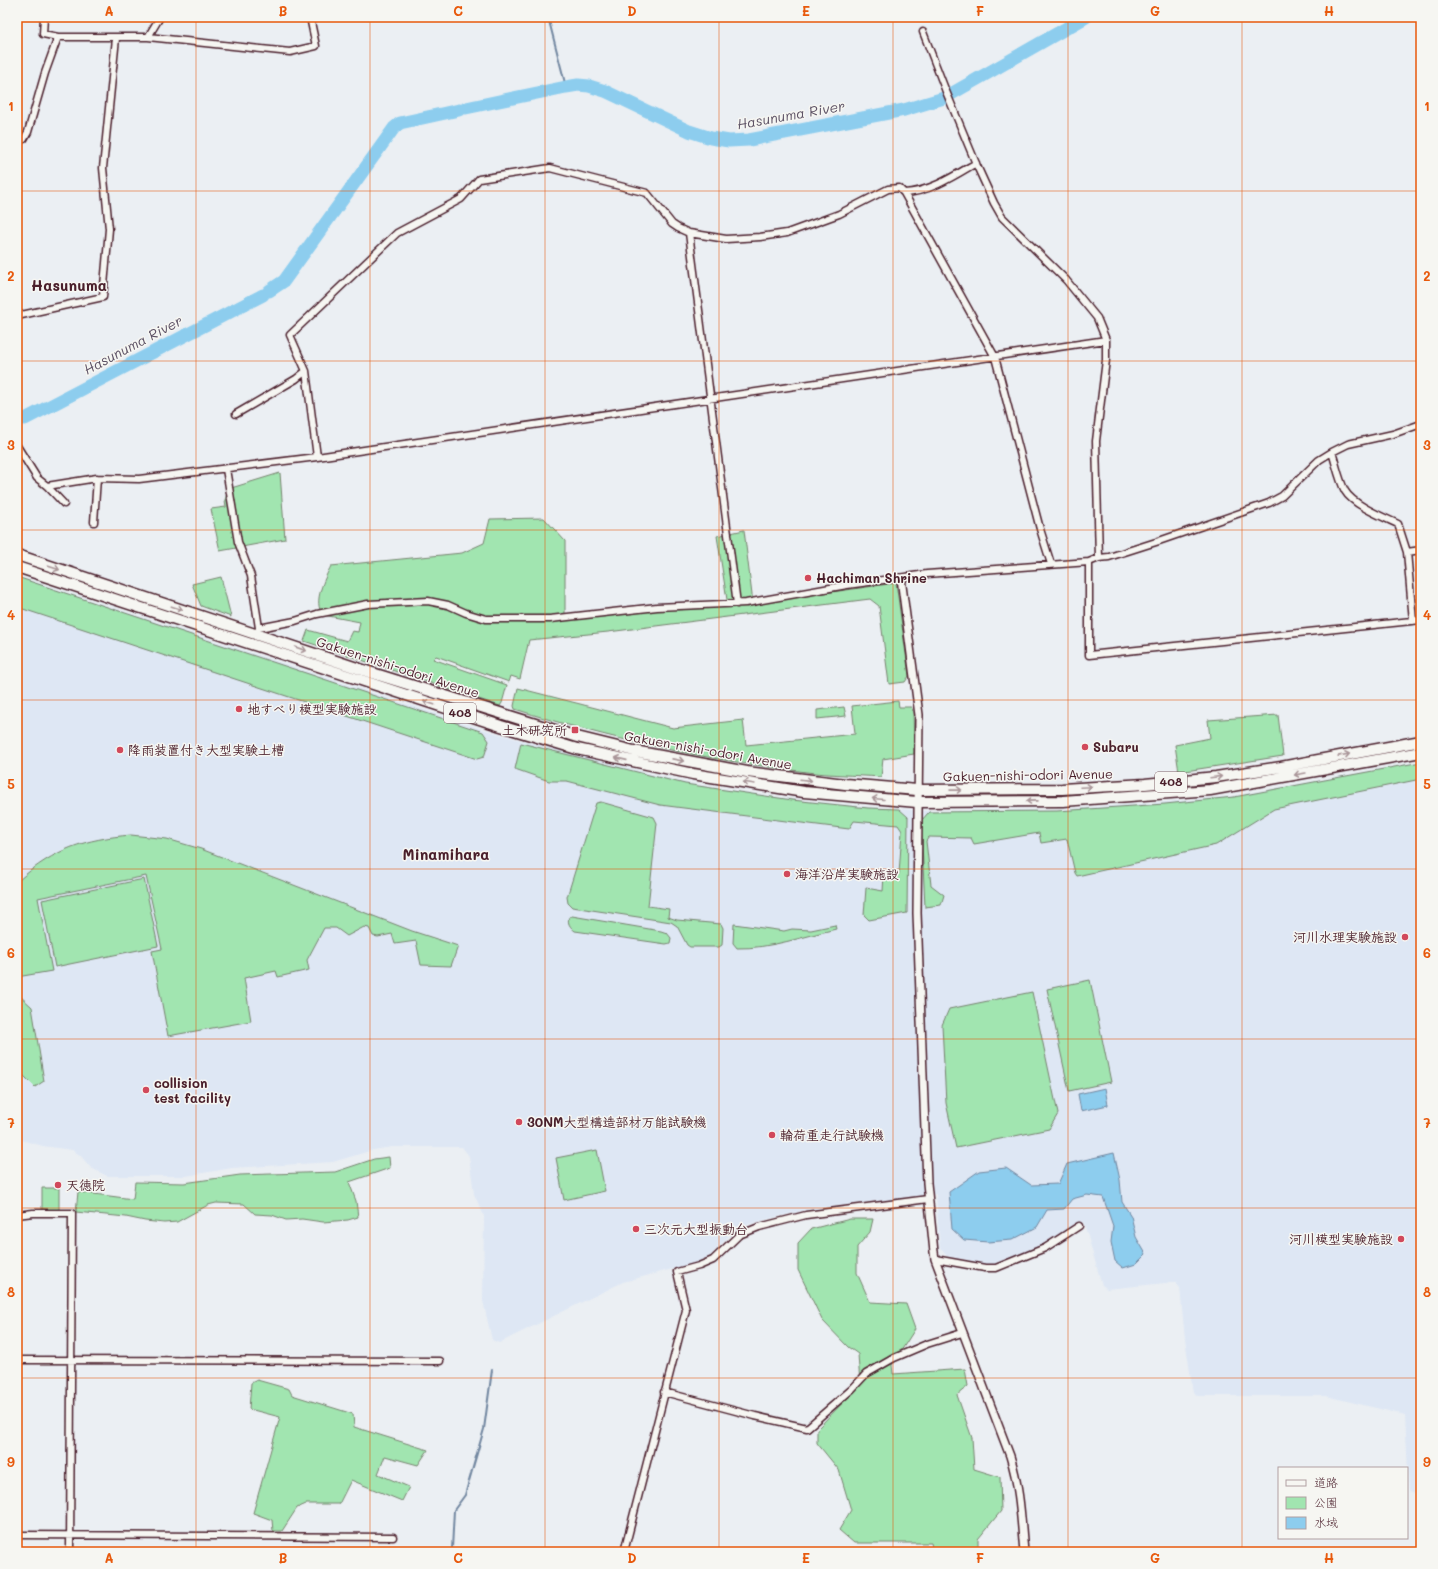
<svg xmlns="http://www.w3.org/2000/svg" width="1438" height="1569" font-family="Mali,'Klee One',sans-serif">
<rect width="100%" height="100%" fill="#ebeff3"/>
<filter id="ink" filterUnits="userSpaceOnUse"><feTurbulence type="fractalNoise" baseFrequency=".025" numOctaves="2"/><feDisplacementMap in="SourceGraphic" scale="8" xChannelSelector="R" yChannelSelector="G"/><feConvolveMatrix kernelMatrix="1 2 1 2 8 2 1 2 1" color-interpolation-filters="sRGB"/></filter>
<g filter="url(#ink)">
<path fill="#dee7f4" d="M 17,576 L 482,729 L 520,740 L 686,783 L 792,799 L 869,807 L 929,811 L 1057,810 L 1165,802 L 1234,796 L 1421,761 L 1421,1491 L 1413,1494 L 1409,1491 L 1405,1415 L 1326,1396 L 1198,1396 L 1193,1392 L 1185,1339 L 1180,1288 L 1175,1282 L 1107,1289 L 1102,1285 L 1084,1223 L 1081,1222 L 1038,1249 L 990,1265 L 947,1256 L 940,1248 L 936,1194 L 805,1210 L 745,1225 L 728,1237 L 710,1256 L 699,1262 L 623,1282 L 499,1343 L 492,1340 L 483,1301 L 484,1216 L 474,1194 L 469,1156 L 462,1147 L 392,1147 L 373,1150 L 333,1162 L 232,1168 L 186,1176 L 107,1176 L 91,1168 L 80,1155 L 72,1150 L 43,1146 L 17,1139 Z"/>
<path fill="#a1e5b0" stroke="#76826e" d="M 280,473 L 285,539 L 220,551 L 211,509 L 226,507 L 225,500 L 228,489 Z
M 544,518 L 565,541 L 565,615 L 663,608 L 728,606 L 717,536 L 744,530 L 753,603 L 896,583 L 909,676 L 905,682 L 889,684 L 879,606 L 870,599 L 608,632 L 529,640 L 520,679 L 511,676 L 509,682 L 436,656 L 433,659 L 507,685 L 502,703 L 500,706 L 304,641 L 308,630 L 347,641 L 352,631 L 358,632 L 360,622 L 323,615 C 312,602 325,578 331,566 L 462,553 L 484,543 L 490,519 Z
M 17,577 L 483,732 L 489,741 L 484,757 L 477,759 L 17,607 Z
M 221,577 L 231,617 L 201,606 L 192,584 Z
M 518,688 L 673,728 L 743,720 L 746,745 L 855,734 L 852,706 L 898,701 L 899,707 L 911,707 L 913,711 L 914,754 L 883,759 L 881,777 C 854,775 826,775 799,771 C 703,759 608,739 515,709 L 514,706 Z
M 844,707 L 846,716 L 817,719 L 817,710 Z
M 1278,715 L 1283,756 L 1179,772 L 1175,745 L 1210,738 L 1208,720 Z
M 521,743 L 685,784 L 792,800 L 868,808 L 899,809 L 908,817 L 907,913 L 869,920 L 864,915 L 866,888 L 883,891 L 884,874 L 899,874 L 902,831 L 898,825 L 854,821 L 849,829 L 660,805 L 567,781 L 549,781 L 515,769 Z
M 1421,762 L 1421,779 L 1274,809 L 1216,845 L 1077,876 L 1075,873 L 1067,839 L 1041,843 L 1039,833 L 974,844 L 971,838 L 929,837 L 926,841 L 931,885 L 944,895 L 941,905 L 925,907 L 921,821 L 929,812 L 1057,811 L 1165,804 L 1234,797 Z
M 601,802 L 654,817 L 657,823 L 648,906 L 669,909 L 668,917 L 677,920 L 721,924 L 723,928 L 722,945 L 719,947 L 690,947 L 687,945 L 677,926 L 671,922 L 572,907 L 568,903 L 567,897 L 596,803 Z
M 131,835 L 167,839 L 201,849 L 412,931 L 458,946 L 451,966 L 421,965 L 416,941 L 395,944 L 392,934 L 378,937 L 373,936 L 369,928 L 364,927 L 347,936 L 336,928 L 324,928 L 307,960 L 309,970 L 278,977 L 276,971 L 244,978 L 251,1021 L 168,1036 L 152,951 L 162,949 L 146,876 L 38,898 L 52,971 L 17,977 L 17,883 L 19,880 C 55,849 84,839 131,835 Z
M 144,879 L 158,946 L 55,967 L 42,900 Z
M 572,916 L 661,931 L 667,933 L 671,938 L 670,943 L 666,944 L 575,931 C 570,927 567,923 569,917 Z
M 734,924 L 784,931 L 792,929 L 811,930 L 835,925 L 836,929 C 805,936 769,949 737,948 L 733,943 Z
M 1090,980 L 1111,1082 L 1069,1091 L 1047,989 Z
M 17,985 L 19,995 L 32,1007 L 44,1081 L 35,1087 L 17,1069 Z
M 1032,992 L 1058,1114 L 1049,1129 L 956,1148 L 946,1103 L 942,1025 L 949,1009 Z
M 597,1150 L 605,1191 L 564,1200 L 556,1158 Z
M 389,1157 L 390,1168 L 349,1182 L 356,1201 L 358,1217 L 348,1220 L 323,1222 L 302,1219 L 286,1220 L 272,1215 L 255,1214 L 244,1204 L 216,1203 L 208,1205 L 177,1222 L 164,1223 L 145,1221 L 126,1217 L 76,1212 L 78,1192 L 133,1199 L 135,1182 L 184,1183 L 240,1175 L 335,1172 L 374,1159 Z
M 42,1188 L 59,1188 L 59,1210 L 42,1209 Z
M 850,1219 L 873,1219 L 870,1232 L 857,1247 L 857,1273 L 870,1302 L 906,1304 L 915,1329 L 892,1365 L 893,1374 L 965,1369 L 968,1386 L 957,1395 L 972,1438 L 974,1469 L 1000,1477 L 1001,1511 L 978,1539 L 978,1552 L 933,1552 L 931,1543 L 854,1543 L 839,1530 L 851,1510 L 839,1470 L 817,1443 L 817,1429 L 860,1385 L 858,1354 L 848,1347 L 822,1320 L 798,1270 L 798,1243 L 811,1229 Z
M 257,1380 L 289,1389 L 292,1395 L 353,1414 L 354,1427 L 428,1450 L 418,1465 L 385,1456 L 378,1474 L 409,1487 L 402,1501 L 351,1480 L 339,1504 L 306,1504 L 297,1508 L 282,1531 L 273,1531 L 272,1520 L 253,1513 L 280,1417 L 249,1409 L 251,1383 Z"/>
<path fill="#8dcdee" stroke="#7287a0" d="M 1105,1088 L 1108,1105 L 1081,1111 L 1078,1094 Z
M 1114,1153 L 1120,1180 L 1122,1202 L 1131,1216 L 1136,1237 L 1146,1254 L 1136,1264 L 1123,1268 L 1115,1261 L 1111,1242 L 1113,1226 L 1103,1197 L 1087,1195 L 1072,1199 L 1064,1209 L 1047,1210 L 1037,1227 L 1012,1240 L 988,1242 L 964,1240 L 952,1229 L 949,1192 L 979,1171 L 1006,1168 L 1031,1185 L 1058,1184 L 1067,1164 Z"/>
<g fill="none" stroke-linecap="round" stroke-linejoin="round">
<path stroke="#7287a0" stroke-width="2" d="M 548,17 L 566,87
M 451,1552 L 452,1549 L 454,1510 L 465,1495 L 484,1429 L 492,1370"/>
<path stroke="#8dcdee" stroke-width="13" d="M 466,108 L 566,87 L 578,85 L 589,86 L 605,91 L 689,131 L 711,138 L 729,141 L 749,140 L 904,110 L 944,98 L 1086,17
M 269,291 L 284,281 L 394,128 L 400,123 L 459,110
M 17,418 L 25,419 L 263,295"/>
<defs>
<path id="minor" d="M 44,17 L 43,34 L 58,37
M 923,32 L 945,89 L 977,166 L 994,203 L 1002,217 L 1066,280 L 1097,318 L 1106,340 L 1106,360 L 1096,441 L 1099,558
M 148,37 L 290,52 L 316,46 L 310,17
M 17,141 L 24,139 L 28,132 L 45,73 L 58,37 L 148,37 L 160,17
M 904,193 L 995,357 L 1040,529 L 1051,564
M 689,233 L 737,604
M 17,316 L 103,297 L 109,229 L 103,168 L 116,38
M 236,414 L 296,379 L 306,371
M 17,446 L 37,478 L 47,486 L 64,504
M 1332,452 C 1336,464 1339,480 1345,491 C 1353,505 1383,517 1398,524 L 1407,552 L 1413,621
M 317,457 L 306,371 L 290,335 L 397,233 L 461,199 L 479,179 L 550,168 L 647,193 L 672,224 L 678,228 L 689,233 L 726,239 L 760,237 L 787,233 L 839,214 L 888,189 L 899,188 L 904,193 C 930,192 954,176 976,163
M 226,469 L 238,542 L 251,576 L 259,628
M 47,486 L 97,478 L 139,479 L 317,457 L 1106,340
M 94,522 L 97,478
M 1407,552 L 1421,550
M 1089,562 L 1089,655 L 1421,620
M 257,634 L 259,628 L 295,621 L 317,614 L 368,604 L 428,601 L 448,605 L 466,613 L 486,619 L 550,619 L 657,607 L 746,603 L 847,585 L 927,574 L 1089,562 L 1099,558 L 1109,557 L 1156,542 L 1269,503 L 1282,496 L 1319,460 L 1332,452 L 1348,444 L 1393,434 L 1421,424
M 17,1215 L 33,1213 L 72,1213 L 70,1552
M 935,1259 L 985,1268 L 996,1268 L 1045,1248 L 1079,1226
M 17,1360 L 440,1361
M 664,1392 L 755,1416 L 807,1428 L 852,1389 L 866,1374 L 894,1358 L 927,1344 L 962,1333
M 17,1535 L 393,1537
M 624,1552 L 686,1310 L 677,1272 L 699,1266 L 713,1260 L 739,1235 L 759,1227 L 806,1215 L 928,1199"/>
<path id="tertiary" d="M 901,578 L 919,715 L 917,913 L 927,1183 L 934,1252 L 935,1259 L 1010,1456 C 1020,1488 1021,1519 1024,1552"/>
<path id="trunk" d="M 17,555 L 369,672 L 577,737 L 634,751 L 747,772 L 845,784 L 917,790 L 1062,789 L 1145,784 L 1216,777 L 1281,767 L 1421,741
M 17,567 L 501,726 L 577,749 L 693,774 L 804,792 L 917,802 L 1063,801 L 1210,790 L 1421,752"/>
</defs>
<use href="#minor" stroke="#4a1f2b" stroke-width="9"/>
<use href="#tertiary" stroke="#4a1f2b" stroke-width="10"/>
<use href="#trunk" stroke="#4a1f2b" stroke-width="13"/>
<use href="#minor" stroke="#f6f6f2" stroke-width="6"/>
<use href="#tertiary" stroke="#f6f6f2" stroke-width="7"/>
<use href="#trunk" stroke="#f6f6f2" stroke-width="10"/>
</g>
<defs><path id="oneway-shaft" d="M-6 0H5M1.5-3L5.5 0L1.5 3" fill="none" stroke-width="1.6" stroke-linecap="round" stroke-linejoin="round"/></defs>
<g stroke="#a99598">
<use href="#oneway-shaft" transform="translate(54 568) rotate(18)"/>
<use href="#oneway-shaft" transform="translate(177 608) rotate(18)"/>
<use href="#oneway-shaft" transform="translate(301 649) rotate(19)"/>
<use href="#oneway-shaft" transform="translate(429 703) rotate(-162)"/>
<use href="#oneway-shaft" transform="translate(1344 755) rotate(-11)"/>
<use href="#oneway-shaft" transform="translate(621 759) rotate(-167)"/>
<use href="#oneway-shaft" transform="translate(678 760) rotate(11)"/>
<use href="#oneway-shaft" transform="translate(1300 774) rotate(170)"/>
<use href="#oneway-shaft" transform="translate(1216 777) rotate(-7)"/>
<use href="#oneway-shaft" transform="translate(806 780) rotate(7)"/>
<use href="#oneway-shaft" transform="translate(749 783) rotate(-171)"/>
<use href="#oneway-shaft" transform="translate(1086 787) rotate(-3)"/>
<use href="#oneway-shaft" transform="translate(956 790) rotate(-1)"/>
<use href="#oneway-shaft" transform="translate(878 799) rotate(-175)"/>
<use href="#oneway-shaft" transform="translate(1032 801) rotate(179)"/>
</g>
</g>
<path fill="none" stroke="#e8590c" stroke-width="1" stroke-opacity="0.55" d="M 196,17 L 196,1552M 370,17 L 370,1552M 545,17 L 545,1552M 719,17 L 719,1552M 893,17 L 893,1552M 1068,17 L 1068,1552M 1242,17 L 1242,1552M 17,191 L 1421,191M 17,361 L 1421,361M 17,530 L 1421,530M 17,700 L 1421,700M 17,869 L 1421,869M 17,1039 L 1421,1039M 17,1208 L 1421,1208M 17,1378 L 1421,1378"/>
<g fill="#d1495b" stroke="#f6f6f2" stroke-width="1.5">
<circle cx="808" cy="578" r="4"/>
<circle cx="239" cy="709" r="4"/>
<rect x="571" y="726" width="8" height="8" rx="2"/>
<circle cx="1085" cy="747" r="4"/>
<circle cx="120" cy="750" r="4"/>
<circle cx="787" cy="874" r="4"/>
<circle cx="1405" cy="937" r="4"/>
<circle cx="146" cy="1090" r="4"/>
<circle cx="519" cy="1122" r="4"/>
<circle cx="772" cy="1135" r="4"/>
<circle cx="58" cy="1185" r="4"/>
<circle cx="636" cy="1229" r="4"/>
<circle cx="1401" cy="1239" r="4"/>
</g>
<g text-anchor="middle" stroke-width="3" stroke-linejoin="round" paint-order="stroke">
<g fill="#f6f6f2" stroke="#7e6067" stroke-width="1">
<rect x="444" y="703" width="32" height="20" rx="3"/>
<rect x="1155" y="772" width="32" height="20" rx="3"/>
</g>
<g font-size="12" font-weight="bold" fill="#4a1f2b">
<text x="460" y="717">408</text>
<text x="1171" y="786">408</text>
</g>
<g font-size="13" font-weight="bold" fill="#4a1f2b" stroke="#f6f6f2" text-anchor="start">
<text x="816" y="583">Hachiman Shrine</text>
<text x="247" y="714">地すべり模型実験施設</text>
<text x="567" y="735" text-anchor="end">土木研究所</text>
<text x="1093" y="752">Subaru</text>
<text x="128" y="755">降雨装置付き大型実験土槽</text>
<text x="795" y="879">海洋沿岸実験施設</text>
<text x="1397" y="942" text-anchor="end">河川水理実験施設</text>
<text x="154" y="1088">collision<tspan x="154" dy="15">test facility</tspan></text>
<text x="527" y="1127">30NM大型構造部材万能試験機</text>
<text x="780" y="1140">輪荷重走行試験機</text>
<text x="66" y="1190">天徳院</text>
<text x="644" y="1234">三次元大型振動台</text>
<text x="1393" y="1244" text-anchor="end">河川模型実験施設</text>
</g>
<g font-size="13" fill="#4a1f2b" stroke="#f6f6f2">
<text transform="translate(398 667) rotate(18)" y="5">Gakuen-nishi-odori Avenue</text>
<text transform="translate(708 750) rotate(10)" y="5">Gakuen-nishi-odori Avenue</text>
<text transform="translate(1028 775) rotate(-1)" y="5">Gakuen-nishi-odori Avenue</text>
</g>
<g font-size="14" font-style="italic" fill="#5e5366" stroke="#f6f6f2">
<text transform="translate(791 115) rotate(-10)" y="5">Hasunuma River</text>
<text transform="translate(133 345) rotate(-28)" y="5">Hasunuma River</text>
</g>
<g font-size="15" font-weight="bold" fill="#4a1f2b" stroke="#f6f6f2">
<text x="69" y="291">Hasunuma</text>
<text x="446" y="860">Minamihara</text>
</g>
</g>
<rect width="1438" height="1569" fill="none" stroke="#f6f6f2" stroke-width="44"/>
<rect x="1278" y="1467" width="130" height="72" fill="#f6f6f2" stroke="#b1a0a2"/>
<rect x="1286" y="1480" width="20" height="6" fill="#f6f6f2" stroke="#b1a0a2"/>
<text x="1314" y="1487" font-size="12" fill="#4a1f2b">道路</text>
<rect x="1286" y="1497" width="20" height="12" fill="#a1e5b0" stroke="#b1a0a2"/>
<text x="1314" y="1507" font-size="12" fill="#4a1f2b">公園</text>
<rect x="1286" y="1517" width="20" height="12" fill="#8dcdee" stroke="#b1a0a2"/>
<text x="1314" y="1527" font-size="12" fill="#4a1f2b">水域</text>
<rect x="22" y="22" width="1394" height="1525" fill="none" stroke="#e8590c" stroke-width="1.5"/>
<g font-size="13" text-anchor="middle" font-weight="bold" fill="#e8590c">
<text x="109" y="16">A</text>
<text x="283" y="16">B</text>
<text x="458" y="16">C</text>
<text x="632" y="16">D</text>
<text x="806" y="16">E</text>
<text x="980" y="16">F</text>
<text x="1155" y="16">G</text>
<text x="1329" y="16">H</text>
<text x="11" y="111">1</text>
<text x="1427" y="111">1</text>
<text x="11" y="281">2</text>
<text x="1427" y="281">2</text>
<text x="11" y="450">3</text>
<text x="1427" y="450">3</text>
<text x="11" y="620">4</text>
<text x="1427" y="620">4</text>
<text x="11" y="789">5</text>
<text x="1427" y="789">5</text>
<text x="11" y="958">6</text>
<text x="1427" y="958">6</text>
<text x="11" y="1128">7</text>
<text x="1427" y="1128">7</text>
<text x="11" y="1297">8</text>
<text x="1427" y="1297">8</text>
<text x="11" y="1467">9</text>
<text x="1427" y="1467">9</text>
<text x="109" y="1563">A</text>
<text x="283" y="1563">B</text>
<text x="458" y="1563">C</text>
<text x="632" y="1563">D</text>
<text x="806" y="1563">E</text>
<text x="980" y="1563">F</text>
<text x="1155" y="1563">G</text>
<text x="1329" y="1563">H</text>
</g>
</svg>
